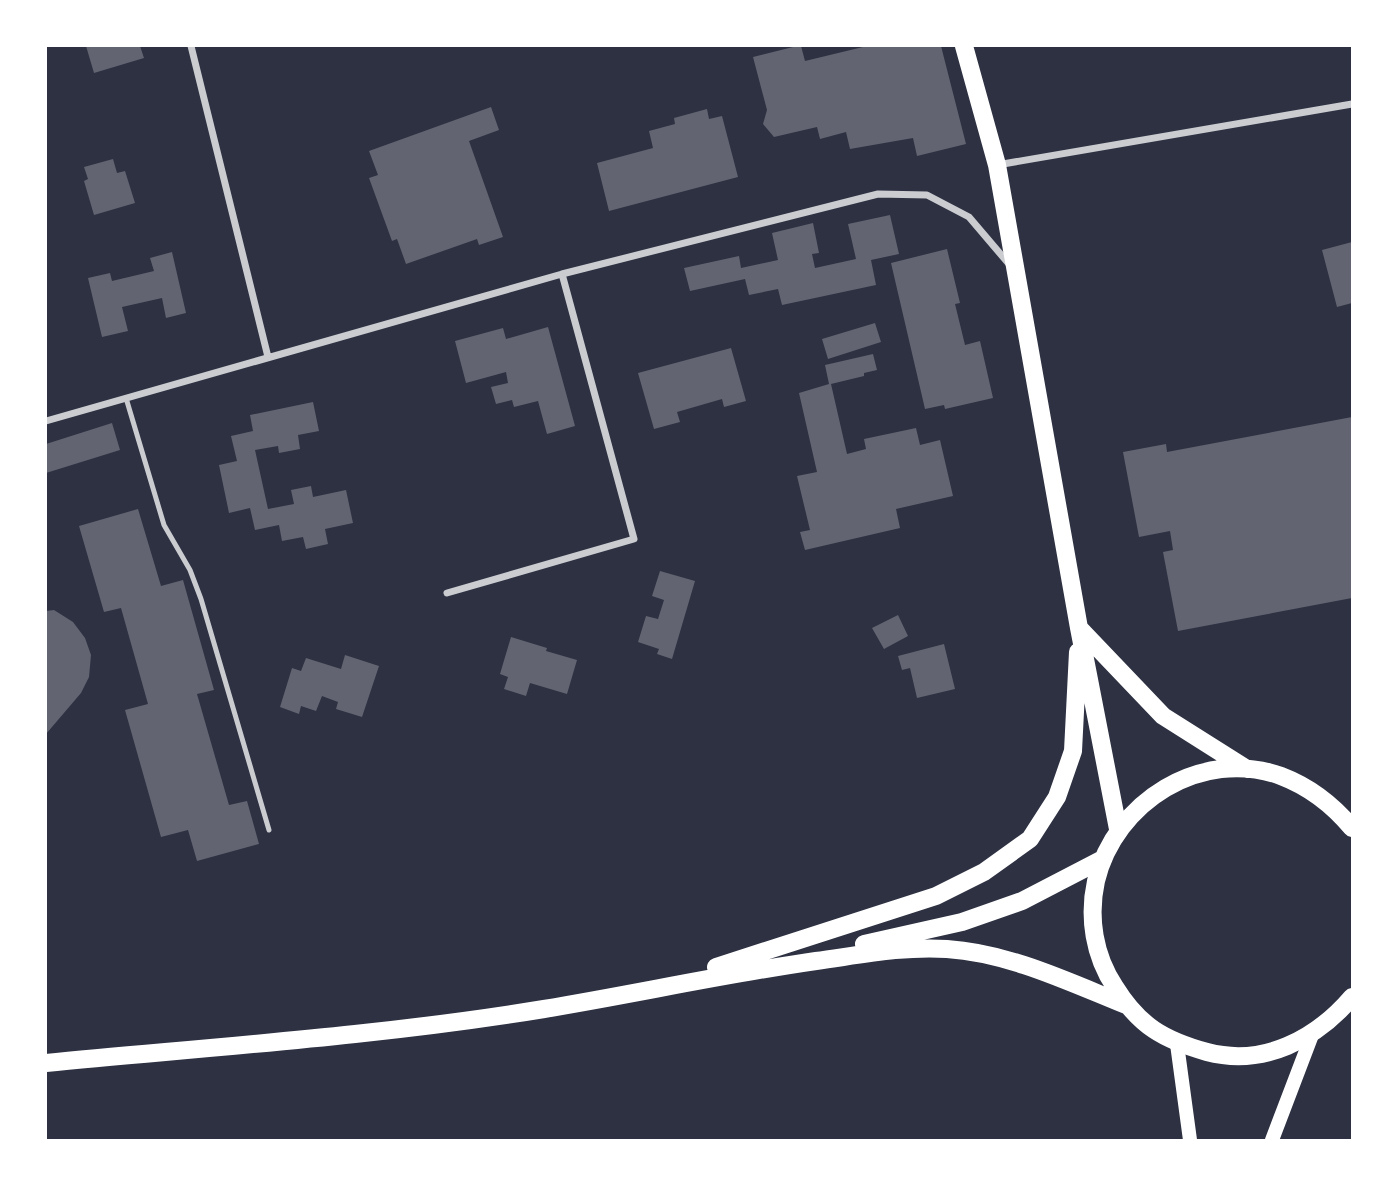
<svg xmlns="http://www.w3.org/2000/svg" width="1398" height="1186" font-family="'Work Sans',sans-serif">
<rect width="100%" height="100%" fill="#2d3142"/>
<path fill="#626471" d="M 86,46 L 140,46 L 144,58 L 94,73 Z
M 797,46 L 801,46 L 805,61 L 867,46 L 941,46 L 966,144 L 917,156 L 913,138 L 850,149 L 846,132 L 820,139 L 817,127 L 774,137 L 763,124 L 767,110 L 753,57 Z
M 491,107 L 499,130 L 469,141 L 503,237 L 479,245 L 477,239 L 406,264 L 397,239 L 392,241 L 369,178 L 378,175 L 369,151 Z
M 707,109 L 709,119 L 722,116 L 738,177 L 609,211 L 597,163 L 653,148 L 649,131 L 675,124 L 674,118 Z
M 113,159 L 117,173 L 125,171 L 135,203 L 94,215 L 84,181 L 88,179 L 84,167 Z
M 890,215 L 899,254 L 871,260 L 876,285 L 782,305 L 778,289 L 749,295 L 745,279 L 690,291 L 684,268 L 739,256 L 741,268 L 778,260 L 772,233 L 813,223 L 819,253 L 812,254 L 815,268 L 856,259 L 848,224 Z
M 1352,242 L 1352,303 L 1337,307 L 1322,250 Z
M 947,249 L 960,303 L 955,304 L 965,345 L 980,341 L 993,398 L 945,409 L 944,405 L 925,409 L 891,263 Z
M 172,252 L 186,313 L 166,318 L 162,298 L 122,307 L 128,331 L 102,337 L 88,278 L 110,273 L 112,281 L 154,271 L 150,258 Z
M 875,323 L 881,342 L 828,359 L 822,339 Z
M 548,327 L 575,426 L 547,434 L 538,401 L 514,407 L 512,400 L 496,404 L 491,387 L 508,383 L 506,372 L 466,383 L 455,341 L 503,328 L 506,339 Z
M 731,348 L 746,401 L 724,407 L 722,399 L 677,412 L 680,422 L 654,429 L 638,373 Z
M 873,354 L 877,370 L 864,373 L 864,376 L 831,384 L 847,454 L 866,449 L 864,439 L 916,428 L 920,445 L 940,440 L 953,496 L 896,509 L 900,528 L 805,550 L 800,532 L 810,530 L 797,476 L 817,472 L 799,393 L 829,384 L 825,365 Z
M 313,402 L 319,431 L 298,435 L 300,449 L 279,453 L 278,446 L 255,450 L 268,509 L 294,504 L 291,490 L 311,486 L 313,497 L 346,490 L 353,523 L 325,529 L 328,544 L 306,549 L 303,537 L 282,541 L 279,525 L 255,530 L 250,508 L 229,513 L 219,465 L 237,461 L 231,436 L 253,431 L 250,415 Z
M 1352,417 L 1352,598 L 1178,631 L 1163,552 L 1173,550 L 1170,531 L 1139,537 L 1123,452 L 1166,444 L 1167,452 Z
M 112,423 L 120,450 L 46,473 L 46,444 Z
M 138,509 L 161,586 L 183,580 L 214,690 L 197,694 L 229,805 L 247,801 L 259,844 L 197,861 L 188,830 L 161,837 L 125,710 L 148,704 L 121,608 L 104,612 L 79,526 Z
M 660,571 L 695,581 L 672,659 L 657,654 L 659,649 L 638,642 L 646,616 L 658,619 L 664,600 L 652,596 Z
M 54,610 L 73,622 L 85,638 L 91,655 L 89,677 L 81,693 L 46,734 L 46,611 Z
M 898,615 L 908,636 L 884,649 L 872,628 Z
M 511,637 L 547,648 L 546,651 L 577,660 L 567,694 L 530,683 L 526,696 L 504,689 L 508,677 L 500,674 Z
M 944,644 L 955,689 L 917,698 L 910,668 L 902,670 L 898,656 Z
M 345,655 L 379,666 L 362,717 L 336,709 L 338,702 L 322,696 L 316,711 L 301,706 L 299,714 L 280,707 L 292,668 L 301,671 L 306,658 L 341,669 Z"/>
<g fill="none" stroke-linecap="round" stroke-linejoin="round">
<path stroke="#caccd0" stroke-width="5" d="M 126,398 L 164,525 L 190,570 L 201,599 L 269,830"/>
<path stroke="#caccd0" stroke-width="7" d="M 191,46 L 268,357
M 997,165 L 1352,104
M 46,421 L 562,274 L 878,194 L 927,195 L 969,217 L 1009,264
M 447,593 L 634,539 L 562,274"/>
<path stroke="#fff" stroke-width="14" d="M 1177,1044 L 1190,1140
M 1272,1140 L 1312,1035"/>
<path stroke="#fff" stroke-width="18" d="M 964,46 L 997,165 L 1079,628 L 1118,829
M 1079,628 L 1163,716 L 1247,769
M 1352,828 C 1332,804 1310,787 1281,776 C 1201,747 1115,802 1096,881 C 1088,917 1094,956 1115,987 C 1139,1026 1164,1040 1207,1052 C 1264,1067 1316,1039 1352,997
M 864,944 L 962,922 L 1022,901 L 1101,860
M 716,967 L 936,896 L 984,872 L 1030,839 L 1057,797 L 1073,751 L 1078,652
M 46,1063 C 212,1047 379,1036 544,1009 C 635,994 725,974 816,961 C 860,955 903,946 947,949 C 1009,953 1069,982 1126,1005"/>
</g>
<rect width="1398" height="1186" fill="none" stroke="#ffffff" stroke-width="94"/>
</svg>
